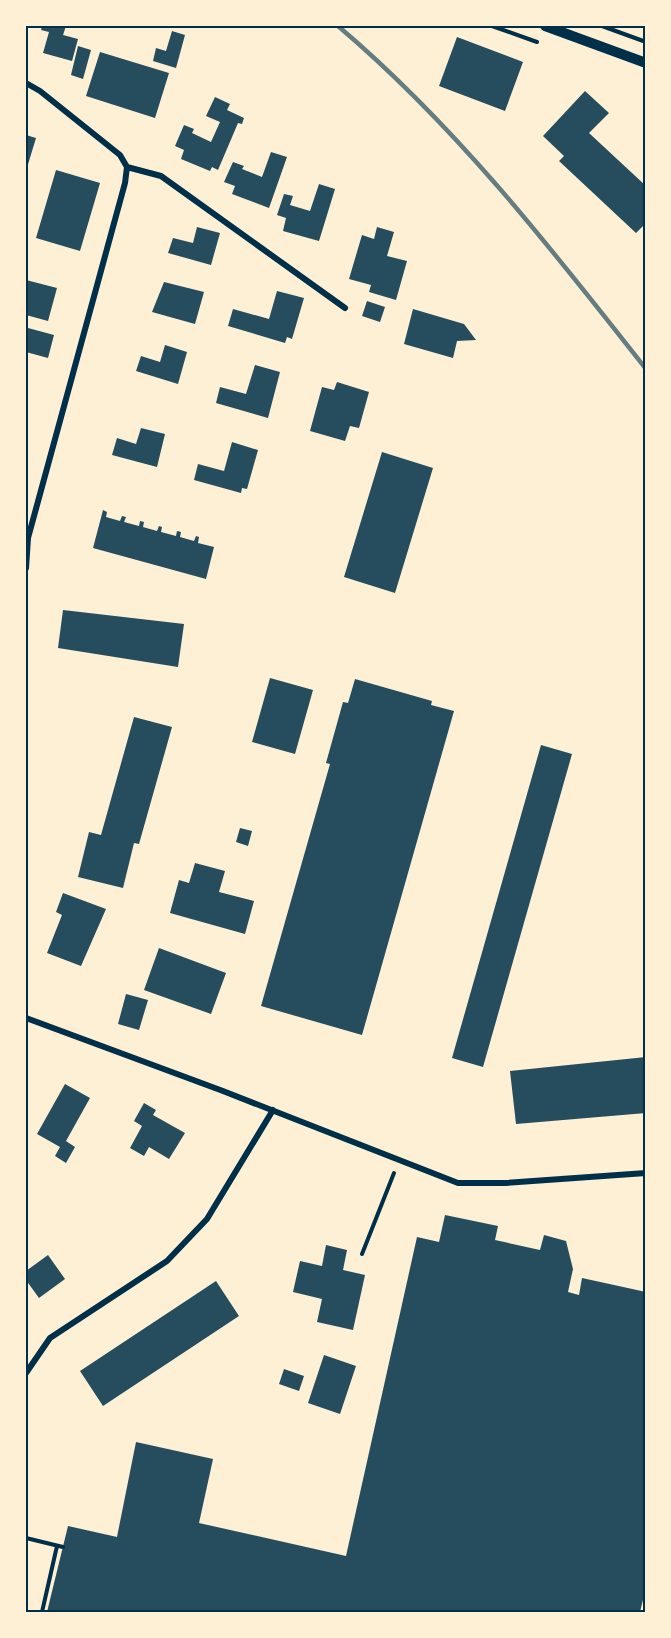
<svg xmlns="http://www.w3.org/2000/svg" width="671" height="1638" font-family="'Times New Roman',serif">
<rect width="100%" height="100%" fill="#fdf0d5"/>
<path fill="#264d5e" d="M 42,26 L 66,26 L 63,35 L 78,39 L 72,61 L 43,53 L 49,32 L 41,30 Z
M 172,31 L 185,35 L 176,68 L 153,61 L 156,48 L 166,51 Z
M 457,37 L 523,62 L 505,111 L 439,86 Z
M 78,46 L 91,50 L 83,79 L 71,75 Z
M 100,52 L 169,73 L 155,118 L 86,96 Z
M 585,91 L 609,113 L 589,133 L 646,186 L 646,223 L 636,233 L 559,161 L 564,156 L 543,136 Z
M 215,97 L 230,104 L 227,110 L 244,118 L 242,124 L 238,123 L 218,170 L 212,167 L 210,171 L 181,159 L 184,150 L 175,146 L 184,125 L 194,129 L 192,133 L 211,142 L 220,122 L 206,116 Z
M 26,135 L 36,138 L 26,171 Z
M 271,152 L 287,157 L 269,208 L 232,194 L 235,186 L 224,182 L 233,162 L 244,166 L 242,169 L 262,177 Z
M 56,170 L 100,183 L 80,251 L 36,238 Z
M 319,184 L 335,189 L 319,241 L 283,231 L 286,218 L 277,215 L 284,194 L 293,196 L 290,205 L 310,211 Z
M 197,227 L 220,233 L 211,265 L 168,253 L 173,238 L 193,243 Z
M 377,227 L 394,232 L 387,256 L 407,261 L 396,300 L 369,292 L 371,285 L 349,279 L 362,235 L 374,239 Z
M 26,280 L 57,288 L 48,321 L 26,315 Z
M 164,282 L 204,292 L 195,324 L 152,312 Z
M 277,291 L 304,298 L 292,339 L 287,337 L 285,343 L 228,326 L 233,309 L 269,319 Z
M 367,301 L 385,307 L 380,322 L 362,316 Z
M 413,309 L 464,324 L 476,340 L 457,341 L 453,358 L 404,344 Z
M 28,328 L 54,335 L 48,358 L 26,352 Z
M 165,345 L 187,352 L 178,384 L 136,371 L 141,356 L 160,362 Z
M 255,365 L 280,372 L 268,418 L 216,403 L 220,387 L 246,394 Z
M 337,382 L 369,392 L 359,428 L 350,426 L 345,441 L 310,431 L 322,387 L 334,390 Z
M 141,428 L 165,434 L 157,467 L 112,455 L 117,438 L 136,444 Z
M 232,442 L 258,450 L 247,489 L 242,488 L 241,493 L 194,480 L 198,464 L 224,471 Z
M 382,452 L 433,468 L 395,593 L 344,577 Z
M 103,510 L 107,512 L 106,517 L 120,521 L 122,516 L 126,517 L 124,522 L 139,526 L 140,521 L 144,522 L 143,527 L 157,531 L 159,526 L 162,527 L 161,532 L 176,536 L 177,531 L 181,532 L 180,537 L 194,541 L 196,536 L 199,537 L 198,543 L 214,547 L 206,579 L 93,548 Z
M 63,610 L 184,624 L 178,667 L 58,648 Z
M 270,678 L 313,690 L 295,754 L 252,742 Z
M 355,679 L 432,701 L 431,705 L 454,711 L 362,1035 L 261,1006 L 330,764 L 326,763 L 343,702 L 348,703 Z
M 134,717 L 172,727 L 139,844 L 134,843 L 123,888 L 78,877 L 89,832 L 101,835 Z
M 541,745 L 572,754 L 483,1067 L 452,1058 Z
M 240,828 L 252,831 L 248,846 L 236,842 Z
M 195,863 L 225,871 L 219,892 L 254,901 L 245,934 L 170,913 L 179,880 L 189,883 Z
M 63,893 L 106,909 L 81,966 L 47,953 L 62,915 L 56,912 Z
M 159,948 L 226,973 L 211,1014 L 144,990 Z
M 126,994 L 148,1000 L 139,1030 L 118,1024 Z
M 646,1057 L 646,1113 L 516,1124 L 510,1071 Z
M 65,1084 L 90,1098 L 66,1141 L 75,1147 L 66,1163 L 55,1156 L 60,1147 L 37,1134 Z
M 144,1103 L 156,1110 L 153,1115 L 185,1133 L 169,1159 L 149,1147 L 144,1156 L 130,1148 L 142,1126 L 134,1121 Z
M 445,1215 L 498,1226 L 495,1240 L 540,1250 L 544,1235 L 566,1241 L 573,1269 L 568,1292 L 579,1295 L 582,1278 L 646,1292 L 646,1588 L 640,1612 L 47,1612 L 68,1526 L 117,1537 L 136,1442 L 213,1459 L 199,1523 L 346,1556 L 417,1237 L 439,1242 Z
M 326,1245 L 347,1250 L 343,1270 L 365,1275 L 353,1330 L 317,1322 L 322,1299 L 293,1292 L 300,1261 L 322,1266 Z
M 48,1255 L 65,1279 L 39,1298 L 26,1280 L 26,1271 Z
M 216,1281 L 239,1316 L 103,1406 L 80,1371 Z
M 324,1355 L 356,1366 L 340,1414 L 308,1403 Z
M 284,1369 L 304,1376 L 299,1391 L 279,1384 Z"/>
<g fill="none" stroke-linecap="round" stroke-linejoin="round">
<path stroke="#003049" stroke-width="4" d="M 492,26 L 537,42
M 602,26 L 646,42
M 362,1254 L 394,1173
M 26,1538 L 63,1547
M 42,1612 L 57,1546"/>
<path stroke="#003049" stroke-width="6" d="M 26,83 L 40,91 L 120,155 L 127,167 L 125,183 L 28,538 L 26,568
M 127,167 L 161,176 L 345,308
M 26,1018 L 223,1091 L 458,1183 L 505,1183 L 646,1173
M 26,1373 L 50,1338 L 167,1261 L 207,1219 L 273,1110"/>
<path stroke="#003049" stroke-width="10" d="M 545,26 L 646,63"/>
<path stroke="#657d81" stroke-width="4.5" d="M 338,26 C 455,125 551,248 646,369"/>
</g>
<rect width="671" height="1638" fill="none" stroke="#fdf0d5" stroke-width="54"/>
<rect x="27" y="27" width="617" height="1584" fill="none" stroke="#003049" stroke-width="2"/>
</svg>
